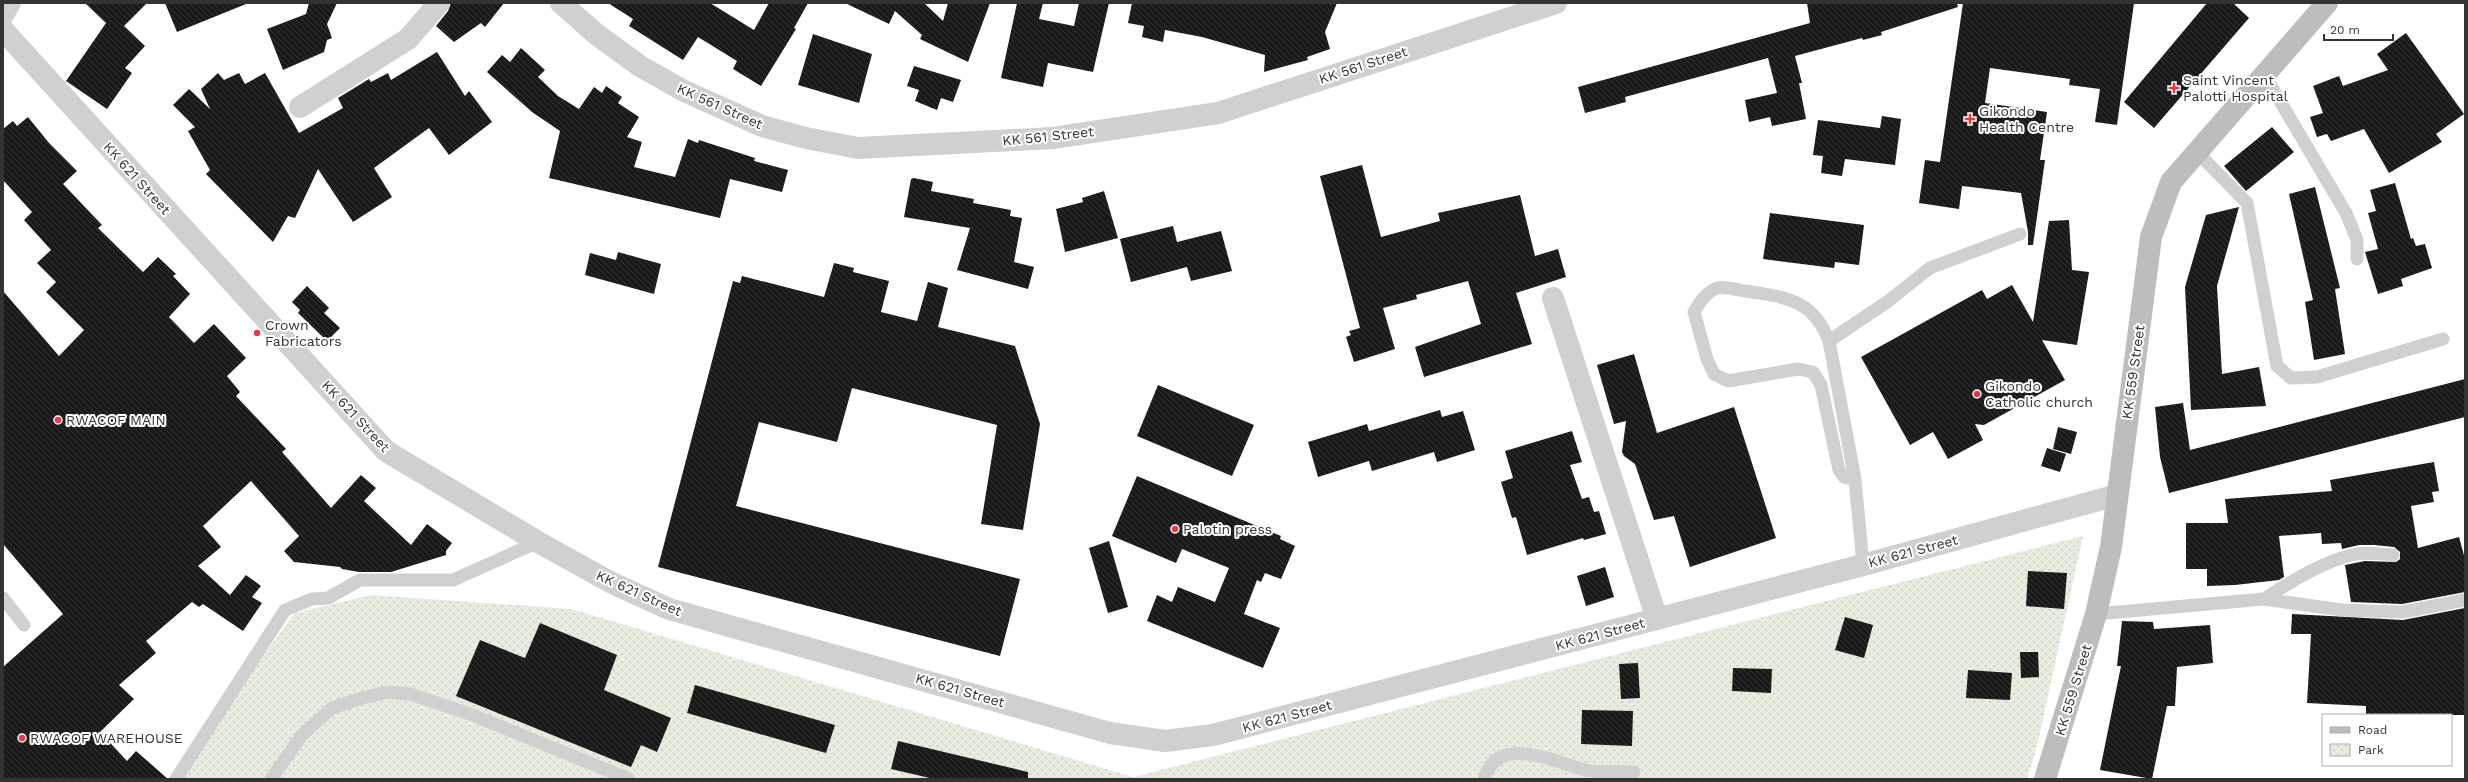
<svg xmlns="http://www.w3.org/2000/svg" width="2468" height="782" font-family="'Work Sans',sans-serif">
<defs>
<pattern id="park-dots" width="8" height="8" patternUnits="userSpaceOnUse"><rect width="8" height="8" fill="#e6ecdf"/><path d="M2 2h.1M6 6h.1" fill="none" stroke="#c6cbc0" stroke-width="1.8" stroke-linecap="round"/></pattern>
<pattern id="building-back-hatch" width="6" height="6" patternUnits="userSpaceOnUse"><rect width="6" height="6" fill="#1a1a1a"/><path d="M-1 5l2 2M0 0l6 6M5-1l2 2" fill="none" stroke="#333"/></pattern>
</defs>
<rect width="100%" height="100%" fill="#fff"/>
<path fill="url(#park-dots)" d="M 2083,536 L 2037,746 L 2027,779 L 172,779 L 295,613 L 371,595 L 572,609 L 1133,777 Z"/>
<path fill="url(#building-back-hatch)" d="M 85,3 L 147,3 L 124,26 L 145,46 L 125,68 L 132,73 L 107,109 L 66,81 L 106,23 Z
M 165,3 L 246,3 L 246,4 L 177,32 Z
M 309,3 L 337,3 L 327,24 L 332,38 L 327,40 L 324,52 L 283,70 L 267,29 L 306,14 Z
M 451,3 L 504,3 L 485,27 L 481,23 L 454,42 L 436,26 L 448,11 Z
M 608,3 L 710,3 L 754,30 L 769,3 L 808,3 L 794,28 L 796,29 L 761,86 L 733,69 L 737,61 L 698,37 L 683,60 L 629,26 L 633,19 Z
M 845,3 L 924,3 L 943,21 L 948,3 L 990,3 L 968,62 L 920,39 L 922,35 L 895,11 L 889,24 Z
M 1017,3 L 1043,3 L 1039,19 L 1074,26 L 1079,3 L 1109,3 L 1093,72 L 1048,63 L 1043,87 L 1001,78 Z
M 1132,3 L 1337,3 L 1325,32 L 1330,49 L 1307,57 L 1308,60 L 1264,72 L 1265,55 L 1202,37 L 1165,30 L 1163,42 L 1142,37 L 1144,26 L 1128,23 Z
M 1807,3 L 1957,3 L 1958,7 L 1881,32 L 1882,35 L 1863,40 L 1862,38 L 1795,56 L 1802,83 L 1799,83 L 1806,119 L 1772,126 L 1770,117 L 1749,122 L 1745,100 L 1777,93 L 1768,58 L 1625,97 L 1626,102 L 1585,113 L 1578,87 L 1810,23 Z
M 1963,3 L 2134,3 L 2117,125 L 2095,122 L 2100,89 L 2069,85 L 2070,79 L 1990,68 L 1985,103 L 2047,112 L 2040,160 L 2045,160 L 2033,245 L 2028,245 L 2028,232 L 2021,193 L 1962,186 L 1959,209 L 1919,203 L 1925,160 L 1940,162 Z
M 2207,3 L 2233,3 L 2249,18 L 2154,128 L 2124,102 Z
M 2406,33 L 2464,114 L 2436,134 L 2442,142 L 2389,173 L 2364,129 L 2331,141 L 2327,134 L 2317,137 L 2310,117 L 2323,113 L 2313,86 L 2339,76 L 2343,86 L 2388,70 L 2377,54 Z
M 813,34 L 872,54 L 859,103 L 798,85 Z
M 521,48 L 545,70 L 538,77 L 558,96 L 579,109 L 594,87 L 602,93 L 606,86 L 622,97 L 618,103 L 639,117 L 627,137 L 642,142 L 634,167 L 675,177 L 688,139 L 698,143 L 699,140 L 755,158 L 754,161 L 788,170 L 782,192 L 730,179 L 720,218 L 549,178 L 560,131 L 532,112 L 487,72 L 502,55 L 510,62 Z
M 437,52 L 465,96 L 469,91 L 492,122 L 449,155 L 429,128 L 374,168 L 392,197 L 353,222 L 318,169 L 295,218 L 288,216 L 273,242 L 206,174 L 210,170 L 188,131 L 195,127 L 173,105 L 189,89 L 210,109 L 201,89 L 218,73 L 224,80 L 239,73 L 245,84 L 265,73 L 299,133 L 343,108 L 338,98 L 369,79 L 371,82 L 388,73 L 391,80 Z
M 914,66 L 961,80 L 953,102 L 941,98 L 937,110 L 915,101 L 919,90 L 907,86 Z
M 1882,116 L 1901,119 L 1895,165 L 1845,159 L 1842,176 L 1821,173 L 1823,156 L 1813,155 L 1818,120 L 1880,128 Z
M 28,117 L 49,143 L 77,171 L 63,184 L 102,225 L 98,228 L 143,272 L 158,257 L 176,274 L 173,276 L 190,294 L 169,317 L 194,343 L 214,324 L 246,358 L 227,376 L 240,392 L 236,396 L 286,449 L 282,452 L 331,508 L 361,475 L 376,488 L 364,501 L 411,545 L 427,524 L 452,543 L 446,551 L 446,555 L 391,572 L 359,572 L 342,569 L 340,567 L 294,562 L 284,551 L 299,536 L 251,481 L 203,526 L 221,547 L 198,566 L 230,595 L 246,575 L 261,586 L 252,597 L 262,603 L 243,631 L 203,604 L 199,607 L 192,602 L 146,641 L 156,653 L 119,685 L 134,699 L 100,732 L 127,761 L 136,751 L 168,779 L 3,779 L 3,667 L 63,614 L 3,544 L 3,291 L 59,356 L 84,330 L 46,292 L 56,282 L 37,263 L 51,250 L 24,220 L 32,212 L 3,180 L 3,129 L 13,121 L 17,126 Z
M 2272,127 L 2294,152 L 2246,191 L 2224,166 Z
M 1362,165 L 1381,237 L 1440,221 L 1438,213 L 1520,195 L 1535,256 L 1558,249 L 1566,277 L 1516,293 L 1532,344 L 1424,377 L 1415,347 L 1481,324 L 1468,281 L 1416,295 L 1417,299 L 1383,308 L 1395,349 L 1354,362 L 1346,337 L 1351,335 L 1349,331 L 1360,328 L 1320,176 Z
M 914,178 L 933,182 L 931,191 L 974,199 L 973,203 L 1011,210 L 1010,216 L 1022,218 L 1014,262 L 1034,267 L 1028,289 L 957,270 L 970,228 L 904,217 L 911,179 Z
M 2395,183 L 2411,239 L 2413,238 L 2416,246 L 2425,244 L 2432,268 L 2401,279 L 2403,286 L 2378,294 L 2365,252 L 2378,249 L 2368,213 L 2376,211 L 2370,190 Z
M 2315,187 L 2340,288 L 2335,289 L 2345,354 L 2314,360 L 2305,302 L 2313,300 L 2289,194 Z
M 1104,191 L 1118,238 L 1065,252 L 1056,209 L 1083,202 L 1082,198 Z
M 2239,207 L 2217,286 L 2222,374 L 2259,367 L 2266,406 L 2191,410 L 2185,287 L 2206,215 Z
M 1770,213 L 1864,225 L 1859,265 L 1835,262 L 1834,268 L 1763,259 Z
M 2069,220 L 2072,270 L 2089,272 L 2077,345 L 2042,340 L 2065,380 L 1984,425 L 1975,424 L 1983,440 L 1948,459 L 1933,432 L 1910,445 L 1861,357 L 1982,290 L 1987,299 L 2012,285 L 2033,322 L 2049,221 Z
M 1173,226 L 1177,242 L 1221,231 L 1232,271 L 1191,281 L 1187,267 L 1131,282 L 1120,239 Z
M 618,252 L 661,264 L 654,294 L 585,275 L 590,253 L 616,260 Z
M 834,263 L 854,268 L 853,272 L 889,281 L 881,312 L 917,321 L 928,282 L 948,288 L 938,327 L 1015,346 L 1040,424 L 1023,530 L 981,524 L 997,425 L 852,388 L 837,442 L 759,422 L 736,506 L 1020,579 L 1000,656 L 658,567 L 733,281 L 740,283 L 742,276 L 824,297 Z
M 307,286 L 329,308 L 324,313 L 340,328 L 327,341 L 298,313 L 300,310 L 292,302 Z
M 1634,354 L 1657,433 L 1734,407 L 1776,538 L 1690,567 L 1674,516 L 1654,520 L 1635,464 L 1624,456 L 1622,452 L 1626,421 L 1614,424 L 1597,365 Z
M 2465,379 L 2465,417 L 2169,493 L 2160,457 L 2155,407 L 2183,403 L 2190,450 Z
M 1158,385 L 1254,425 L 1232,476 L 1137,436 Z
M 1440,410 L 1442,417 L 1463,411 L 1475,450 L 1437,462 L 1434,452 L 1372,471 L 1369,461 L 1318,477 L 1308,442 L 1367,424 L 1369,431 Z
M 2058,427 L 2077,432 L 2071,454 L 2053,449 Z
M 1572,431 L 1582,462 L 1570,465 L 1582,499 L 1589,497 L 1594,512 L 1599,511 L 1606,534 L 1584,540 L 1583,538 L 1527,555 L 1516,517 L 1512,518 L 1501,482 L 1513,478 L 1505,451 Z
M 2047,448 L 2066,454 L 2060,472 L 2041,466 Z
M 2434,462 L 2439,491 L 2432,492 L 2434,502 L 2411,506 L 2418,548 L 2459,537 L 2465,559 L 2465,592 L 2402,604 L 2351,602 L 2345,565 L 2365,561 L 2396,562 L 2400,559 L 2400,552 L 2394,547 L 2374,545 L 2359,545 L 2342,549 L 2341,543 L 2322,544 L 2321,533 L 2279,536 L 2284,577 L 2279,580 L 2235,585 L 2207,586 L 2207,569 L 2186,569 L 2186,523 L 2228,523 L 2225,499 L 2332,491 L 2330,480 Z
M 1137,476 L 1281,536 L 1280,539 L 1295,546 L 1281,579 L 1265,573 L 1261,582 L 1257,580 L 1244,614 L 1280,628 L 1263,668 L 1147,621 L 1157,595 L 1172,602 L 1178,587 L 1215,602 L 1229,568 L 1182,549 L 1176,563 L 1112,536 Z
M 1109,541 L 1128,607 L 1108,613 L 1089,548 Z
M 1605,567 L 1614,597 L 1586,606 L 1577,576 Z
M 2028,571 L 2067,573 L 2064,609 L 2026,606 Z
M 2465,608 L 2465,715 L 2366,715 L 2366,706 L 2307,703 L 2311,634 L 2291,634 L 2292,614 L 2403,620 Z
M 1845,617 L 1873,625 L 1864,658 L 1835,650 Z
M 2122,621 L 2153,622 L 2154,629 L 2210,625 L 2213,663 L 2177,667 L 2175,706 L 2167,706 L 2152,779 L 2100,770 L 2121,666 L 2117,666 Z
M 540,623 L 617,655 L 604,690 L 671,718 L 657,752 L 641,745 L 631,767 L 456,696 L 480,640 L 525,658 Z
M 2020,652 L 2038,652 L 2039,677 L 2021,678 Z
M 1638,663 L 1640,698 L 1621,699 L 1619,664 Z
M 1733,668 L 1772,669 L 1771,693 L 1732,691 Z
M 1968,670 L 2012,673 L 2010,700 L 1966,698 Z
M 695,685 L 835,725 L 826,753 L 687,713 Z
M 1582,710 L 1633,711 L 1632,746 L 1581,744 Z
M 898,741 L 1028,772 L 1028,779 L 934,779 L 891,769 Z"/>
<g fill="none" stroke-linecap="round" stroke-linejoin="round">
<path stroke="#d0d0d0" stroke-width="13" d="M 2264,74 L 2346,213 L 2357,240 L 2357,259
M 2197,152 L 2247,203 L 2277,366 L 2291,378 L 2317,377 L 2443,339
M 1829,341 L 1887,302 L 1930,268 L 2020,234
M 1855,479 L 1844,477 L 1839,470 L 1821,385 L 1813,372 L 1798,369 L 1728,381 L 1714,374 L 1707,359 L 1694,312 C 1700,302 1706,292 1717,288 C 1724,286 1738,290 1745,291 C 1785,297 1813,299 1829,341 L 1855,479 L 1863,565
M 3,598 L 24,625
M 2264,599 C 2292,581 2323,561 2356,554 C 2367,552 2381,554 2393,555
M 2096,614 L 2264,599 L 2342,610 L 2403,612 L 2465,600
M 176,779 L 285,610 L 312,599 L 328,598 L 360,580 L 453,580 L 538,542
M 271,779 L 302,735 L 332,708 L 362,698 L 387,692 L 410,694 L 470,714 L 629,779
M 1484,779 C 1497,733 1555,762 1585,770 C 1600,773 1618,771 1634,772"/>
<path stroke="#d0d0d0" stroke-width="22" d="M 561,3 L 596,34 L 640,66 L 684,91 L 762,126 L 806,138 L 858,148 L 1053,138 L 1218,113 L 1556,3
M 3,15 L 10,3
M 3,30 L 386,451 L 538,542 L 612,583 L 669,609 L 1110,733 L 1165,741 L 1213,735 L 1863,565 L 2117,495
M 300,107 L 408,39 L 439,3
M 1553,298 L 1657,619"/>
<path stroke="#bdbdbd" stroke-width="22" d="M 2045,779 L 2096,614 L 2111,547 L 2151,237 L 2171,182 L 2327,3"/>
</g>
<g fill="#e63946" stroke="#fff" stroke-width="1.5">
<path d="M2172 82h4v4h4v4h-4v4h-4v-4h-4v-4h4z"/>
<path d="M1968 113h4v4h4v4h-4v4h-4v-4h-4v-4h4z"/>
<circle cx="257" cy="333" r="4"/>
<circle cx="1977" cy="394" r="4"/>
<circle cx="58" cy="420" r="4"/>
<circle cx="1175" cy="529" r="4"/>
<circle cx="22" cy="738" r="4"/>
</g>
<g text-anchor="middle" stroke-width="4" stroke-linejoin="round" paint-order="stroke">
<g font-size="14" fill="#333" stroke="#fff">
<text transform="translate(1363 65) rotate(-18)" y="5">KK 561 Street</text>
<text transform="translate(720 106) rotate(24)" y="5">KK 561 Street</text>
<text transform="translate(1048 136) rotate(-6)" y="5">KK 561 Street</text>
<text transform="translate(137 178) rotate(48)" y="5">KK 621 Street</text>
<text transform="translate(2133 372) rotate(-82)" y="5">KK 559 Street</text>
<text transform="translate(356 416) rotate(47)" y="5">KK 621 Street</text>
<text transform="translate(1913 551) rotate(-15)" y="5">KK 621 Street</text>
<text transform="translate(639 593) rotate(24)" y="5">KK 621 Street</text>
<text transform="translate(1600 634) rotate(-15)" y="5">KK 621 Street</text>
<text transform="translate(960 690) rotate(16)" y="5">KK 621 Street</text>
<text transform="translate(2073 690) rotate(-73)" y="5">KK 559 Street</text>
<text transform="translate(1287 716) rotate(-15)" y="5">KK 621 Street</text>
</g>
<g font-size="14" fill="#333" stroke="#fff" text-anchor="start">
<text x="2183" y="85">Saint Vincent<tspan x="2183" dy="16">Palotti Hospital</tspan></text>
<text x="1979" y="116">Gikondo<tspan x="1979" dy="16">Health Centre</tspan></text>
<text x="265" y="330">Crown<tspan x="265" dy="16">Fabricators</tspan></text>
<text x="1985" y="391">Gikondo<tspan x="1985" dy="16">Catholic church</tspan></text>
<text x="66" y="425">RWACOF MAIN</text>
<text x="1183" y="534">Palotin press</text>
<text x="30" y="743">RWACOF WAREHOUSE</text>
</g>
</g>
<rect width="2468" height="782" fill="none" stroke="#333333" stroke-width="8"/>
<rect x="2322" y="714" width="130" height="52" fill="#ffffff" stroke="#adadad"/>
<rect x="2330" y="727" width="20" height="6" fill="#bdbdbd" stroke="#adadad"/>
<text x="2358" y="734" font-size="12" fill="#333333">Road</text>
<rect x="2330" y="744" width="20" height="12" fill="url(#park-dots)" stroke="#adadad"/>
<text x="2358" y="754" font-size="12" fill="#333333">Park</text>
<path d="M2324 34v6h69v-6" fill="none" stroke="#333333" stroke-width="2"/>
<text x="2330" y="34" font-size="12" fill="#333333" stroke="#ffffff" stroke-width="3" paint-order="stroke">20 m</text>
</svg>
